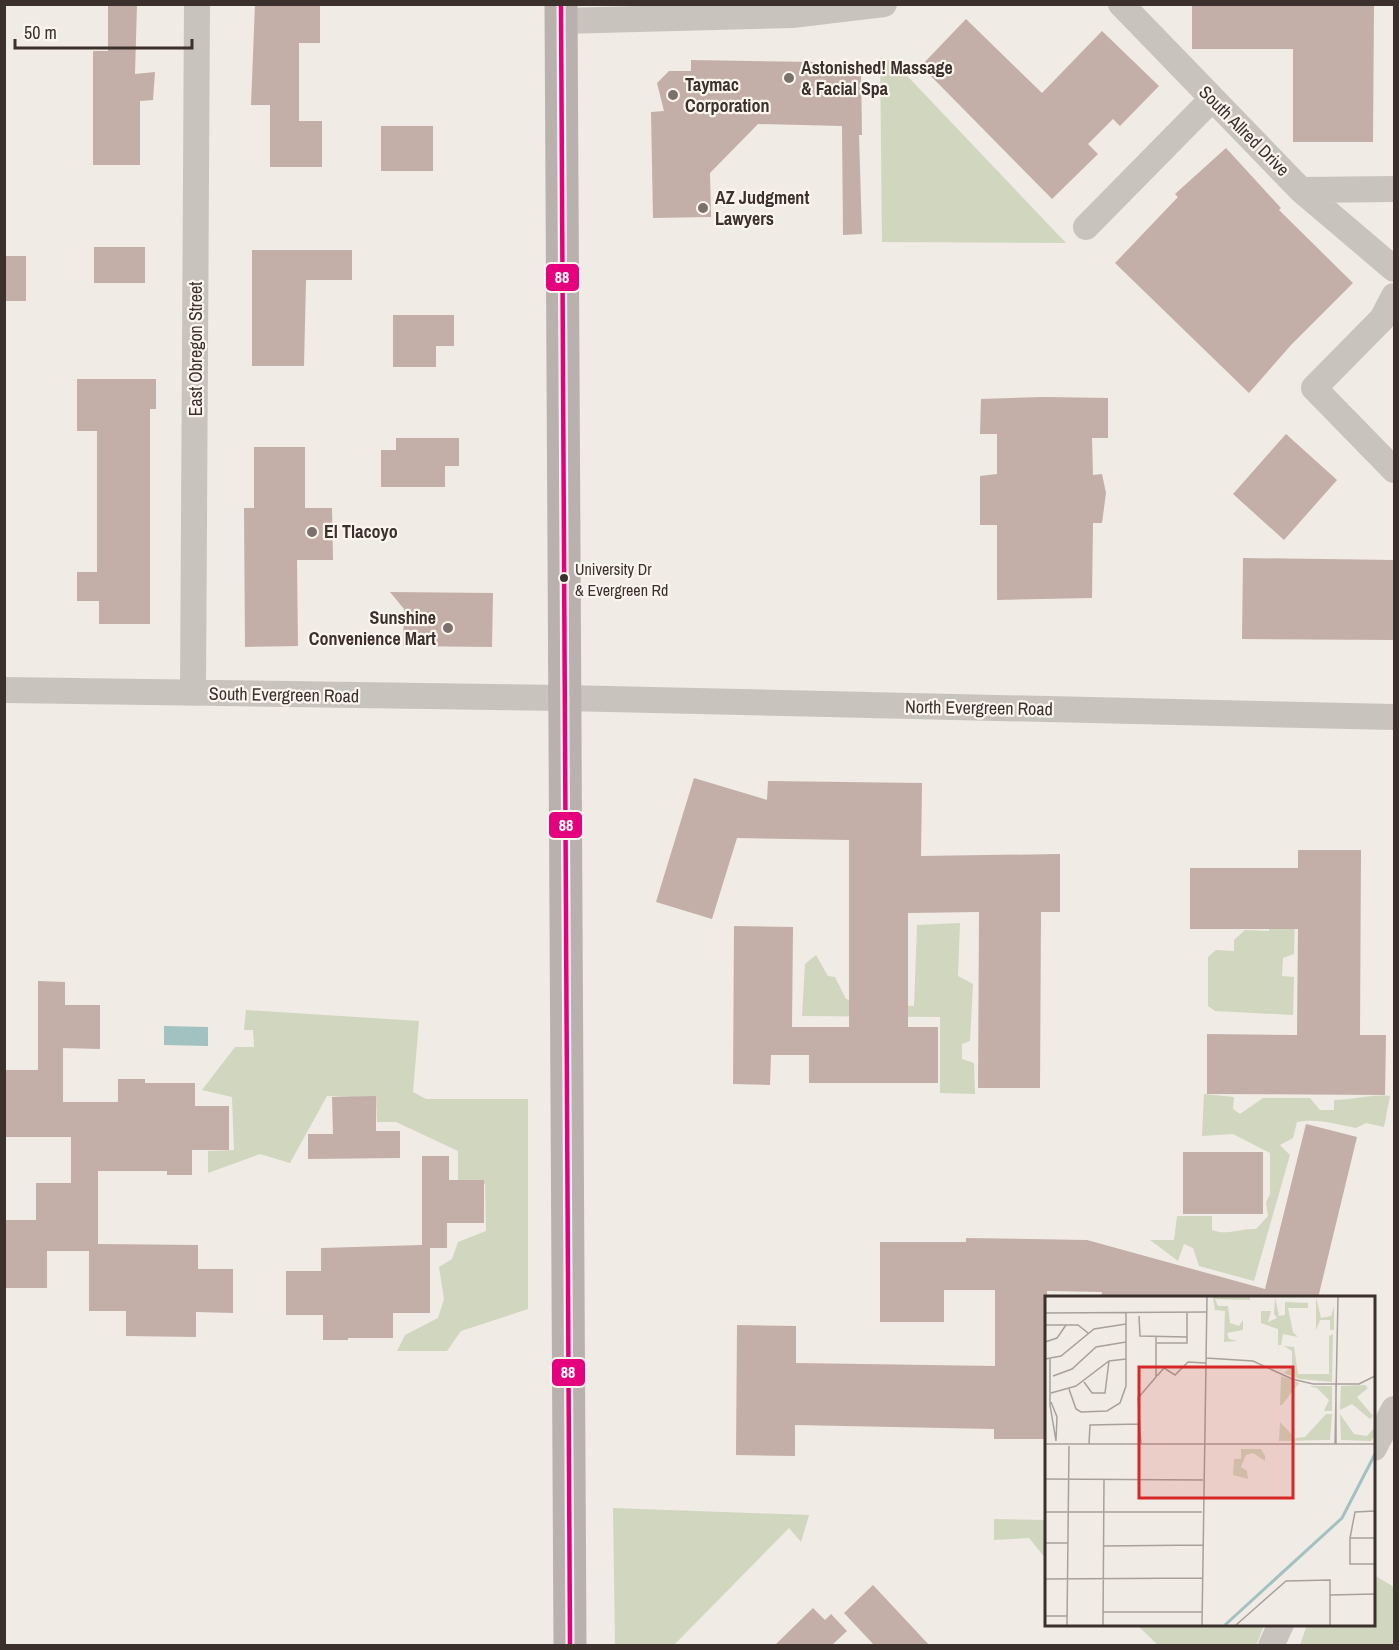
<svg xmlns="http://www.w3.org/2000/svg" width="1399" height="1650" font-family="'Archivo Narrow',sans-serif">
<rect width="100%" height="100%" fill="#f0ebe5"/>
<path fill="#d1d6bf" d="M 880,58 L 893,61 L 1066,243 L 882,242 Z
M 1271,894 L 1295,911 L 1294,954 L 1283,958 L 1282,976 L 1294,977 L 1293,1015 L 1215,1011 L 1208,1006 L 1208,957 L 1216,950 L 1234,951 L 1234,940 L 1245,930 L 1269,931 Z
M 960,923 L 958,976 L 973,984 L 970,1041 L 962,1044 L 962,1059 L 974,1063 L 975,1094 L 940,1093 L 940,1017 L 802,1016 L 805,964 L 816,955 L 828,976 L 835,977 L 846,999 L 865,1004 L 914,1006 L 917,925 Z
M 246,1010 L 419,1021 L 413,1092 L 426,1099 L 528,1099 L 528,1309 L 461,1331 L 447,1351 L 397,1351 L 405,1335 L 438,1318 L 444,1299 L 439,1267 L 452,1259 L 458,1242 L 486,1231 L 485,1184 L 458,1180 L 458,1151 L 396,1122 L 377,1122 L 376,1098 L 327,1096 L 290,1163 L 260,1154 L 208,1173 L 208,1151 L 234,1150 L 232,1097 L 202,1090 L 235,1047 L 254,1047 L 253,1030 L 244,1030 Z
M 1204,1094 L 1234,1097 L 1233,1109 L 1240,1114 L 1263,1098 L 1310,1098 L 1320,1110 L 1334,1110 L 1334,1100 C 1354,1100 1370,1094 1390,1096 L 1384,1127 L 1366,1123 L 1356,1128 C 1336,1124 1318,1118 1297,1122 L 1293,1138 L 1280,1145 L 1290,1155 L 1254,1281 L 1199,1266 L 1193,1248 L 1184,1244 L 1178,1261 L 1150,1240 L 1174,1240 L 1177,1216 L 1212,1216 L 1212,1230 C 1228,1236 1239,1228 1256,1229 L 1268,1216 L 1266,1202 L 1270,1194 L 1270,1153 L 1233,1134 L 1202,1136 Z
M 613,1508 L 809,1515 L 801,1542 L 789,1528 L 674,1645 L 615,1646 Z
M 994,1519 L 1046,1520 L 1046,1559 L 1029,1538 L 994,1540 Z
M 1374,1575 L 1394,1587 L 1394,1645 L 1300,1645 L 1307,1625 L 1374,1624 Z
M 1137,1625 L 1264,1625 L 1256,1646 L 1158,1645 Z"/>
<path fill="#a1c2c1" d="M 164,1026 L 208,1027 L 208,1046 L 164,1045 Z"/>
<path fill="#c3afa7" d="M 108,4 L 137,4 L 135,74 L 155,72 L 153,100 L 140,101 L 140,165 L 93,165 L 93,51 L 108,51 Z
M 255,4 L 320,4 L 320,43 L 299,43 L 299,121 L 322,121 L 322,167 L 270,167 L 270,105 L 251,105 Z
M 1192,4 L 1374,4 L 1373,142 L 1293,142 L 1293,49 L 1192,49 Z
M 966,19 L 1042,93 L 1102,31 L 1159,86 L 1120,126 L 1113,119 L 1088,144 L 1098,154 L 1052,199 L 921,66 Z
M 691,60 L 816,62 L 816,72 L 861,71 L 862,135 L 859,135 L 862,234 L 843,235 L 842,126 L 758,124 L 710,173 L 711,217 L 653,218 L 651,112 L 664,111 L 657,83 L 669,71 L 691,71 Z
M 381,126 L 433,126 L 433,171 L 381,171 Z
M 1226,148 L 1281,208 L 1279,210 L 1353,283 L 1291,345 L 1249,393 L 1115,263 L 1178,197 L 1175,194 Z
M 94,247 L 145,247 L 145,283 L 94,283 Z
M 252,250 L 352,250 L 352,280 L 306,280 L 304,366 L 252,366 Z
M 4,256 L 26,256 L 26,301 L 4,301 Z
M 393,315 L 454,315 L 454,346 L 436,346 L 436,367 L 393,367 Z
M 77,379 L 156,379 L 156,409 L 150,409 L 150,624 L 99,624 L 99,601 L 77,601 L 77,572 L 97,572 L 97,431 L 77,431 Z
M 1043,397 L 1108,398 L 1108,438 L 1092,438 L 1093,475 L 1102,474 L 1106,493 L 1102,523 L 1093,523 L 1092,598 L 997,600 L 997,525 L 980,525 L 980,476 L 997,474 L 997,434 L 980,434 L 981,399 Z
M 1286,434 L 1337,480 L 1284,540 L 1233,494 Z
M 396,438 L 459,438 L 459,466 L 445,466 L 445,487 L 381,487 L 381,450 L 396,450 Z
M 254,447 L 305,447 L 305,508 L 332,508 L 333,560 L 297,560 L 298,646 L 245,647 L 244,508 L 254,508 Z
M 1243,558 L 1395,560 L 1395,640 L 1242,639 Z
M 390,592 L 493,593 L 492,647 L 403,646 L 404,609 Z
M 694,778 L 767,800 L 768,781 L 922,783 L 921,856 L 1060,854 L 1060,912 L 1041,912 L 1040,1088 L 978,1088 L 979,912 L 908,913 L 908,1027 L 938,1027 L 938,1083 L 809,1083 L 809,1055 L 771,1055 L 770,1085 L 733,1084 L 734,926 L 793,927 L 792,1027 L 849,1027 L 849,840 L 737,838 L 712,919 L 656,902 Z
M 1298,850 L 1361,850 L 1360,1035 L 1386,1035 L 1385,1095 L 1207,1094 L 1207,1034 L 1297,1035 L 1298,929 L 1190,929 L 1190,868 L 1298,868 Z
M 38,981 L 65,982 L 65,1005 L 100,1005 L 100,1049 L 63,1048 L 63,1102 L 118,1102 L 118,1079 L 145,1079 L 145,1083 L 195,1083 L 195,1106 L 229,1106 L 229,1150 L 192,1150 L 192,1175 L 167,1175 L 167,1171 L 98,1171 L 98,1244 L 198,1245 L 198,1269 L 233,1269 L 233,1313 L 196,1312 L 196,1337 L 126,1336 L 126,1311 L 89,1311 L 89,1251 L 47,1251 L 47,1288 L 4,1288 L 4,1220 L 36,1220 L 36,1183 L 71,1183 L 71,1137 L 4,1137 L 4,1070 L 38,1070 Z
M 376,1096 L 376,1131 L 400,1131 L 400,1158 L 308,1159 L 308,1134 L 333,1134 L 332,1097 Z
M 1306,1124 L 1357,1137 L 1318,1298 L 1101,1298 L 1102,1292 L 1047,1291 L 1047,1439 L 994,1439 L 994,1429 L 795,1425 L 795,1456 L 736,1455 L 737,1325 L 796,1326 L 796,1363 L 995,1366 L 995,1290 L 944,1290 L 944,1322 L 880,1322 L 880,1242 L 966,1242 L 966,1238 L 1087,1240 L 1265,1289 Z
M 1183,1152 L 1263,1152 L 1263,1214 L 1183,1214 Z
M 422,1156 L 449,1156 L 449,1180 L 484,1180 L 484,1223 L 447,1223 L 447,1248 L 430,1248 L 430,1313 L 393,1313 L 393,1338 L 348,1338 L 348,1340 L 323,1340 L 323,1315 L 286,1315 L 286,1271 L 321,1271 L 321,1248 L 422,1245 Z
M 873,1585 L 930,1646 L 875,1646 L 844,1613 Z
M 813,1608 L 825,1620 L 831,1614 L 847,1631 L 831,1646 L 774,1646 Z"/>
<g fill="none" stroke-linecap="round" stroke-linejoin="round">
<path stroke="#c9c3be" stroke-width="26" d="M 1121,4 L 1301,190 L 1394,189
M 561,21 L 792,15 L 884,4
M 1301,190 L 1394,269
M 1086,227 L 1212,99
M 1394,296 L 1382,319 L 1314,388 L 1394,470
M 4,690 L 564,698 L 1394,717
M 193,693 L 197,4
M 1374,1448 L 1394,1409
M 1271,1646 L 1281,1624"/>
<path stroke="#b8b1ad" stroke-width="33" d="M 561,4 L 570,1646"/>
<defs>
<path id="bus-1" d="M 561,4 L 570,1646"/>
</defs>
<use href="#bus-1" stroke="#fbf5ee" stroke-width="9"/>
<use href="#bus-1" stroke="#e5007d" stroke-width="4.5"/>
</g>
<g fill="#7a716c" stroke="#fbf5ee" stroke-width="2">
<circle cx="789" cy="78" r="6"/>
<circle cx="673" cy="95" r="6"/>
<circle cx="703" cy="208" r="6"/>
<circle cx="312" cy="532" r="6"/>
<circle cx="448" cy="628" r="6"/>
</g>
<circle fill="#3b302b" stroke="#fbf5ee" stroke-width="2" cx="564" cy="578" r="5"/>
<g text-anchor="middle" stroke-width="4.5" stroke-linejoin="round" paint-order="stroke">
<g font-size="16" fill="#3b302b" stroke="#fbf5ee" text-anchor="start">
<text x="575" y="575">University Dr<tspan x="575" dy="21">&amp; Evergreen Rd</tspan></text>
</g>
<g font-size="18" font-weight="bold" fill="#3b302b" stroke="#fbf5ee" text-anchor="start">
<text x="801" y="74">Astonished! Massage<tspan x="801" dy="21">&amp; Facial Spa</tspan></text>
<text x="685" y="91">Taymac<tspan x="685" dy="21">Corporation</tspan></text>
<text x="715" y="204">AZ Judgment<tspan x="715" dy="21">Lawyers</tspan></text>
<text x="324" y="538">El Tlacoyo</text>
<text x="436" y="624" text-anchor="end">Sunshine<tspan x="436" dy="21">Convenience Mart</tspan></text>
</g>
<g font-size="18" fill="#3b302b" stroke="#fbf5ee">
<text transform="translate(1244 131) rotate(45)" y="6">South Allred Drive</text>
<text transform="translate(196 349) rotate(-90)" y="6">East Obregon Street</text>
<text transform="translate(284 695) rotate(1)" y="6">South Evergreen Road</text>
<text transform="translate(979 708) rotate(1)" y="6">North Evergreen Road</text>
</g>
</g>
<g transform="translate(1045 1296)">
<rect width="330" height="330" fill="#f0ebe5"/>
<path d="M 168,1 L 205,1 L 205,4 L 170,3 L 173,10 L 183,10 L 185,27 L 194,30 L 198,24 L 198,34 L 182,37 L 184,43 L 193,45 L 179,46 L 180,15 L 170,14 ZM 230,1 L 234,20 L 240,19 L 240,6 L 263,7 L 263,12 L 243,12 L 248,36 L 253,41 L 238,38 L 236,49 L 233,49 L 233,33 L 216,27 L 216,15 L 226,15 L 223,26 L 232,22 L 229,18 ZM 271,1 L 276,22 L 286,20 L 289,10 L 289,34 L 285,34 L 285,24 L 275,24 L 271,34 ZM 288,38 L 287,86 L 255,83 L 239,77 L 247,71 L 247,55 L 239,50 L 249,51 L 253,78 L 284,78 L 284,40 ZM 236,80 L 254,87 L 237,109 L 235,109 ZM 320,89 L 323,92 L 312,101 L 328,120 L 325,123 L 307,108 L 295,114 L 296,90 ZM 264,90 L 287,90 L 287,115 L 279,115 L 284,104 L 272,92 ZM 281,118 L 287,118 L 285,144 L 234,145 L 235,126 L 250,142 L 260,141 ZM 295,118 L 309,138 L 322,140 L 330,131 L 330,140 L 326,145 L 296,144 ZM 196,153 L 216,153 L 220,160 L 220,165 L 208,157 L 201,159 L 196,171 L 202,175 L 203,183 L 188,179 L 189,163 L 196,163 Z" fill="#d1d6bf"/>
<path fill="none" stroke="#a1c2c1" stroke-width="3" d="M 180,329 L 297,222 L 330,158"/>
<path fill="none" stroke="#a8a09b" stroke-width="1.5" d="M 0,17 L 161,16M 94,20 L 95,40 L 142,41M 0,29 L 33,29 L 43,37M 0,46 L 12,42 L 21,29M 112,47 L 142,47 L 142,16M 161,62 L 208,65 L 247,83 L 268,88 L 314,88 L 330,80M 0,63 L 16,60 L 49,33 L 81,28M 5,63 L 5,109 L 11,145M 8,80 L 27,73 L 51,51 L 81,46M 112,80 L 119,72 L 130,79 L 143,66 L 161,67M 39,86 L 47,97 L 60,97 L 64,65M 24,93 L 31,113 L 36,116 L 62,115 L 75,107 L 81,90 L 81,16M 6,97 L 31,90 L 64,65 L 81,63M 6,106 L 12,121 L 11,144M 0,148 L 330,148M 44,148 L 45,129 L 95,128M 96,148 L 93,102 L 111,81 L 111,40M 290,148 L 293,1M 291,148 L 291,88M 0,183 L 158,184M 330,215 L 310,216 L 305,242 L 305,268 L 330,268M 0,216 L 157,216M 305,242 L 330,242M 0,247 L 23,247M 59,250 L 158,249M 0,283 L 157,282M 285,299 L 330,298M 58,316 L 157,316M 0,320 L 22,320M 22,329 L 24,150M 58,329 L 59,183M 157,329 L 162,1M 191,329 L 241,285 L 285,284 L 285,329"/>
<path fill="#d62828" fill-opacity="0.15" stroke="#d62828" stroke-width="3" d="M 94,71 L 248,71 L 248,202 L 94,202 Z"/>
<rect width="330" height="330" fill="none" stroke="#3b302b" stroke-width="3"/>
</g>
<g stroke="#fbf5ee" stroke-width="2">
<rect x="545" y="263" width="35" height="29" rx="6" fill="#e5007d"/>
<rect x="548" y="811" width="35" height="28" rx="6" fill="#e5007d"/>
<rect x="551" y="1358" width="35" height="29" rx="6" fill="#e5007d"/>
</g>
<g font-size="16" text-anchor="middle" font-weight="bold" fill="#fff">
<text x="562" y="283">88</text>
<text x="566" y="831">88</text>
<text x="568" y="1378">88</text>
</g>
<rect width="1399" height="1650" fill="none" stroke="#3b302b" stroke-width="12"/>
<path d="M15 39v9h177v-9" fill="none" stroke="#3b302b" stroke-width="3"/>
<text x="24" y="39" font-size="18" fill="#3b302b" stroke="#fbf5ee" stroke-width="4.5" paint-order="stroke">50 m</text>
</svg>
